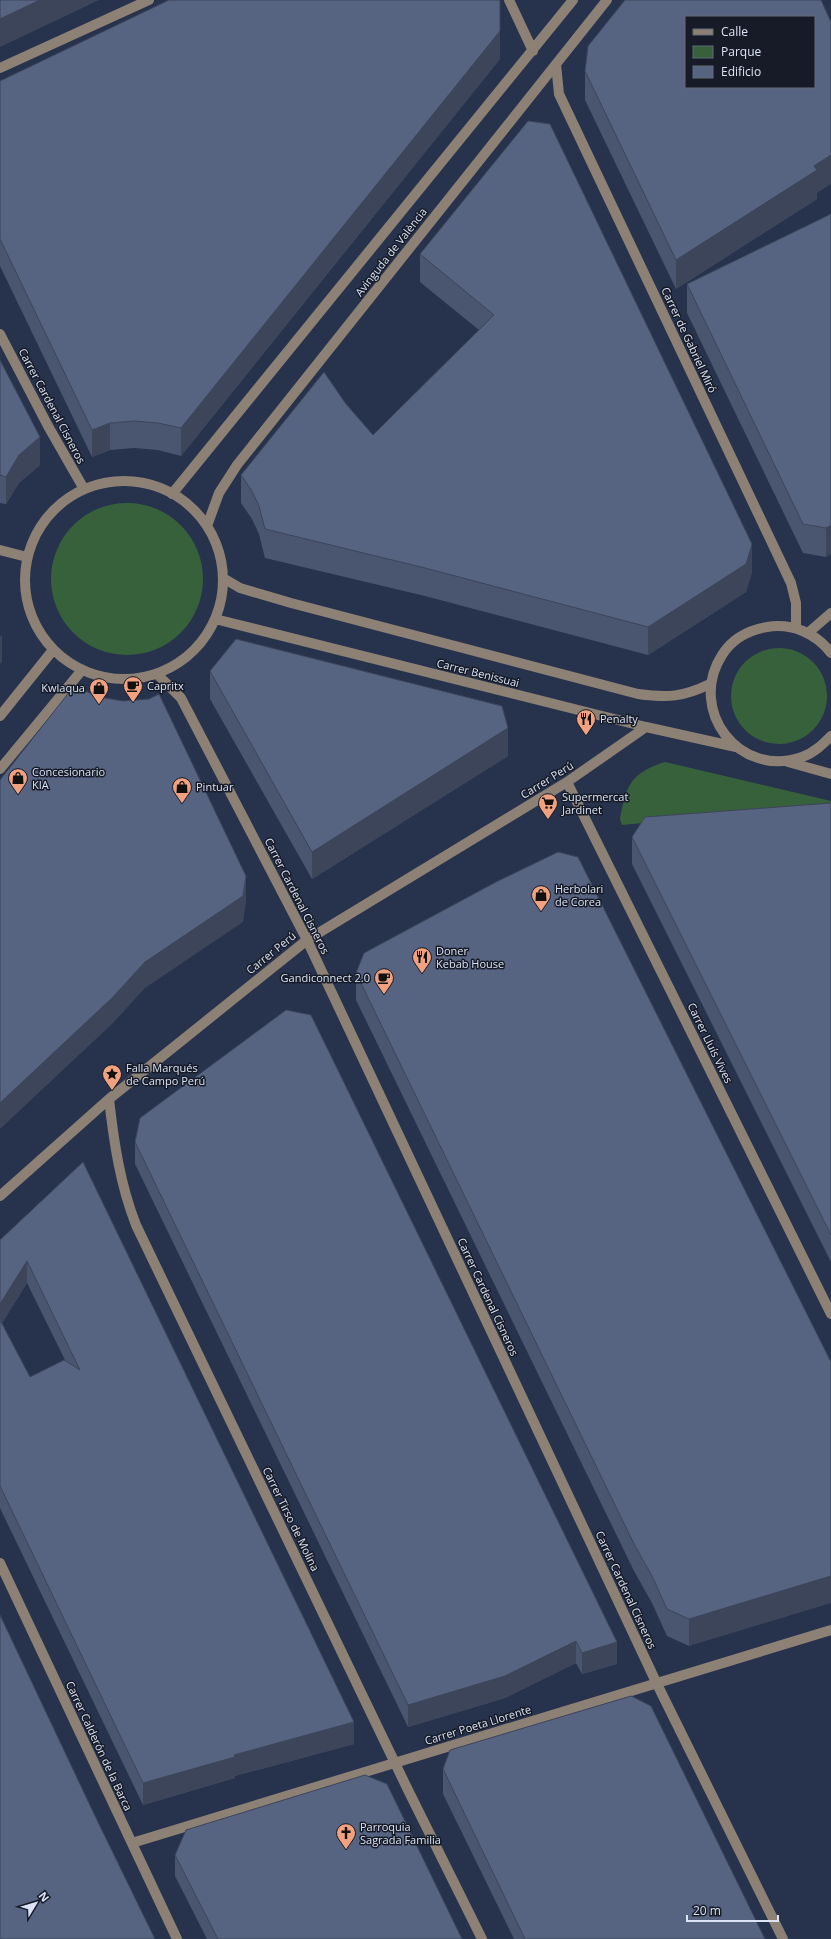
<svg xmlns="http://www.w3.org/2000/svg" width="831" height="1939" font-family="'Open Sans',sans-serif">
<rect width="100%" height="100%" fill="#27334d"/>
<path fill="#37613b" d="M51 579a76 76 0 1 1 152 0a76 76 0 1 1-152 0Z
M731 696a48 48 0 1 1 96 0a48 48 0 1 1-96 0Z
M 665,762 L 831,801 L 831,805 L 622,825 L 620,819 C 626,786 630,773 665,762 Z"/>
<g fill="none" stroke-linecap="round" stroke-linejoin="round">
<path stroke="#8d8176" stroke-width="10" d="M 509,0 L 533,51
M 556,64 L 559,94 L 791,583 L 796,603 L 796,628
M 0,68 L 149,0
M 0,334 L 48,426 L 84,489
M25 580a99 99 0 1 1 198 0a99 99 0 1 1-198 0Z
M 172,494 L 573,0
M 207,526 L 219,493 L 237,465 L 607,0
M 0,550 L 27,557
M 223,578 L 240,588 L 291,603 L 638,694 C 668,698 683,697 710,684
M 215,619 L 646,727 L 736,747
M 808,633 L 831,613
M 831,653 C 816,633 792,623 767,627 C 749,630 732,639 722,655 C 687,710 739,779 802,757 C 814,753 823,744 831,736
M 157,674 L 181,698 L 307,940 L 657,1684 L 783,1939
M 0,716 L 53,650
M 788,762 L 831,774
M 0,769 L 82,670
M 567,782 L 831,1314
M 109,1099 C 114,1143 120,1184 136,1225 L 408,1790 L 482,1939
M 0,1196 L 109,1099 L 307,940 L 567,782 L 646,727
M 0,1563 L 177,1939
M 132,1843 L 831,1630"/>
</g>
<path fill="#4a556f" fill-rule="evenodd" d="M 500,59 L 181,456 L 158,450 L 134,448 L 110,450 L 92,457 L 0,266 L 0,81 Z
M 585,71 L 817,193 L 817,199 L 676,289 L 585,100 Z
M 528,121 L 752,572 L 746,592 L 648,655 L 425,596 L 265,558 L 259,534 L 252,519 L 241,503 L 241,475 L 346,404 L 373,435 L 479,330 L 420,282 L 420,254 Z
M 831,214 L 831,554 L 826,557 L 803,553 L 687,313 L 687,284 Z
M 0,360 L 40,465 L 19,483 L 6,504 L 0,503 Z
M 210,671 L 508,756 L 312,879 L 210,699 Z
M 831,803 L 831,1262 L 632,864 L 632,837 Z
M 356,973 L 831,1362 L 689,1646 L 667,1636 L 652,1603 L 634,1571 L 356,1000 Z
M 135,1142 L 617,1664 L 582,1674 L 576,1663 L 505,1698 L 408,1727 L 135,1164 Z
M 83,1162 L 354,1744 L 235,1776 L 235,1778 L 143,1805 L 0,1508 L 0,1240 ZM 27,1283 L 65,1360 L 30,1377 L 2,1323 Z
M 443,1769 L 765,1939 L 514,1939 L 443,1794 Z
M 175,1855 L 462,1939 L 207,1939 L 175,1876 Z"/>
<path fill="#3c455a" d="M 40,0 L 99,0 L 0,47 L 0,19 Z
M 500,1 L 500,59 L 181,456 L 181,428 Z
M 831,155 L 831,184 L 817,193 L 817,199 L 676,289 L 676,260 Z
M 110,423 L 110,450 L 92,457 L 92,430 Z
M 40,437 L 40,465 L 19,483 L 6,504 L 6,477 L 19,455 Z
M 831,525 L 831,554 L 826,557 L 826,528 Z
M 752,544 L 752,572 L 746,592 L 648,655 L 648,627 Z
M 2,635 L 2,662 L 0,664 L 0,637 Z
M 508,728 L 508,756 L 312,879 L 312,852 Z
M 246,876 L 246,902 L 243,922 L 145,988 L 112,1024 L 0,1129 L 0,1103 L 145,962 Z
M 27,1261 L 27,1283 L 0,1326 L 0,1304 Z
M 831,1576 L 831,1603 L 689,1646 L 689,1619 Z
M 576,1641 L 576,1663 L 505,1698 L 408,1727 L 408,1705 Z
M 617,1642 L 617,1664 L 582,1674 L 582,1653 Z
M 354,1722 L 354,1744 L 235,1776 L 235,1778 L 143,1805 L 143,1783 L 234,1755 Z"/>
<path fill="#566381" stroke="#3c455a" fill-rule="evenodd" d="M 0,0 L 40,0 L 0,19 Z
M 169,0 L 500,0 L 500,31 L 181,428 L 158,423 L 134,421 L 110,423 L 92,430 L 0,239 L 0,81 Z
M 625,0 L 821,0 L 831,22 L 831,155 L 814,166 L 817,170 L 676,260 L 585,71 L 588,46 ZM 686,17 L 814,17 L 814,87 L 686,87 Z
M 528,121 L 550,124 L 752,544 L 746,564 L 648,627 L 425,568 L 265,529 L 259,506 L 252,491 L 241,475 L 324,372 L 346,404 L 373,435 L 494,315 L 420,254 Z
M 831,214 L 831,525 L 826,528 L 803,524 L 687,284 Z
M 0,360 L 40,437 L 19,455 L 6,477 L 0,475 Z
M 236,639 L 502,706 L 508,728 L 312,852 L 210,671 Z
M 74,686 L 99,697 L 123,701 L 149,699 L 159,694 L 246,876 L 243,896 L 145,962 L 112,998 L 0,1103 L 0,780 Z
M 831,803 L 831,1235 L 632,837 L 645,817 Z
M 558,852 L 578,857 L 831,1362 L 831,1576 L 689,1619 L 667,1609 L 652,1576 L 634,1544 L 356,973 L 364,953 L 496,882 Z
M 286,1010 L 311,1015 L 617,1642 L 582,1653 L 576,1641 L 505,1676 L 408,1705 L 135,1142 L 140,1118 Z
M 83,1162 L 354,1722 L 234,1755 L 235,1757 L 143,1783 L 0,1486 L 0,1320 L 30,1377 L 64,1360 L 80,1370 L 27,1261 L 0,1304 L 0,1240 Z
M 0,1615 L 97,1820 L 155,1939 L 0,1939 Z
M 631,1696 L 651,1706 L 765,1939 L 525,1939 L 443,1769 L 450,1750 Z
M 365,1775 L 387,1784 L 462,1939 L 218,1939 L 175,1855 L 186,1830 Z"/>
<defs>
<symbol id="cafe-pin" viewBox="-11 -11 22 30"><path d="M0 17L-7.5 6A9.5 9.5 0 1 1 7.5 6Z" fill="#f1a17e" stroke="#161b27"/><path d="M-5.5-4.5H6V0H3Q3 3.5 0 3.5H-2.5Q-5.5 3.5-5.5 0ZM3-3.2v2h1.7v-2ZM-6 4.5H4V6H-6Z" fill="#111"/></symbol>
<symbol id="shop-pin" viewBox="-11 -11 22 30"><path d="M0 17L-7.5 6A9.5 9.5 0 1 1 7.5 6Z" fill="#f1a17e" stroke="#161b27"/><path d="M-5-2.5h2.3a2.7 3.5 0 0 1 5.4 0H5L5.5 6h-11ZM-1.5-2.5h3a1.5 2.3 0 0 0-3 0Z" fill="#111"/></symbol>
<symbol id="restaurant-pin" viewBox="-11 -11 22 30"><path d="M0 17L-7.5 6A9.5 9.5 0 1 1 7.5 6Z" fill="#f1a17e" stroke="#161b27"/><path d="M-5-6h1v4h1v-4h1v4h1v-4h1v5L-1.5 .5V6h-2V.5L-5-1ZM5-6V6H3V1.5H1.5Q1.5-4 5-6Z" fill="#111"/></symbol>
<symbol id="supermarket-pin" viewBox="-11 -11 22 30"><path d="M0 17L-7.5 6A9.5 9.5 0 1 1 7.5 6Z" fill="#f1a17e" stroke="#161b27"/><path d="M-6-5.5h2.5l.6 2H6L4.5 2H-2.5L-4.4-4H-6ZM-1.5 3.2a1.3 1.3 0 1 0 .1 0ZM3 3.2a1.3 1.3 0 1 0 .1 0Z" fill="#111"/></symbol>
<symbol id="sight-pin" viewBox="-11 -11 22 30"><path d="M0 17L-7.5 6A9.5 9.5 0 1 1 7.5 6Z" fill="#f1a17e" stroke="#161b27"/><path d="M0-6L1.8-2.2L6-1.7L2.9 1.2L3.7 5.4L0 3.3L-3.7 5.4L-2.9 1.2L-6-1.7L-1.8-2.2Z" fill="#111"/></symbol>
<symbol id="church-pin" viewBox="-11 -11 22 30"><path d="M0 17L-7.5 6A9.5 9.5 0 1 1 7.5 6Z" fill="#f1a17e" stroke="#161b27"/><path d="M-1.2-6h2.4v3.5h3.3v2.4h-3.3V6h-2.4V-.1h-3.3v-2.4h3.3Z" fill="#111"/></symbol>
</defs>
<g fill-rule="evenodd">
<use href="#cafe-pin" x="122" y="675" width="22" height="30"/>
<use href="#shop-pin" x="88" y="677" width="22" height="30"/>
<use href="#restaurant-pin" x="575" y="708" width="22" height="30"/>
<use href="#shop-pin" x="7" y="767" width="22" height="30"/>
<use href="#shop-pin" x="171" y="776" width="22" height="30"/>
<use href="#supermarket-pin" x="537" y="792" width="22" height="30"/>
<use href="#shop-pin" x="530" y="884" width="22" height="30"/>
<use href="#restaurant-pin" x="411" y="946" width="22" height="30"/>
<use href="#cafe-pin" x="373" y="967" width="22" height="30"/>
<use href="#sight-pin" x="101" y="1063" width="22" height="30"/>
<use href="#church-pin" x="335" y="1822" width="22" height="30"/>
</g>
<g text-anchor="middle" stroke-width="3" stroke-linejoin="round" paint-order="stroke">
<g font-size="11" fill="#dbe3f4" stroke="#161b27">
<text transform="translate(391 252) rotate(-52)" y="4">Avinguda de València</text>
<text transform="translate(689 340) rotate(65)" y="4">Carrer de Gabriel Miró</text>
<text transform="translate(52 406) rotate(62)" y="4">Carrer Cardenal Cisneros</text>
<text transform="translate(478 673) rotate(14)" y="4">Carrer Benissuai</text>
<text transform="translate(547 780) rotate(-32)" y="4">Carrer Perú</text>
<text transform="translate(297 896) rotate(63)" y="4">Carrer Cardenal Cisneros</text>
<text transform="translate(271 953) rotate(-39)" y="4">Carrer Perú</text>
<text transform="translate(710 1043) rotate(64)" y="4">Carrer Lluís Vives</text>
<text transform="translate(488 1297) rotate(65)" y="4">Carrer Cardenal Cisneros</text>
<text transform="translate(291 1519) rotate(64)" y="4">Carrer Tirso de Molina</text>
<text transform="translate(626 1590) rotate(65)" y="4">Carrer Cardenal Cisneros</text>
<text transform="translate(478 1725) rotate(-17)" y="4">Carrer Poeta Llorente</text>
<text transform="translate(99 1746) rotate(65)" y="4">Carrer Calderón de la Barca</text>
</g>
<g font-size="11" fill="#dbe3f4" stroke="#161b27" text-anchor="start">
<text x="147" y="690">Capritx</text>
<text x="85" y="692" text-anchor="end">Kwlaqua</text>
<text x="600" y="723">Penalty</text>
<text x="32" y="776">Concesionario<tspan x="32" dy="13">KIA</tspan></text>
<text x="196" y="791">Pintuar</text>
<text x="562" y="801">Supermercat<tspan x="562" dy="13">Jardinet</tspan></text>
<text x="555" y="893">Herbolari<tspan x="555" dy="13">de Corea</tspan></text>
<text x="436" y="955">Doner<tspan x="436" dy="13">Kebab House</tspan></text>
<text x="370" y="982" text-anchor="end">Gandiconnect 2.0</text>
<text x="126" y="1072">Falla Marqués<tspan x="126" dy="13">de Campo Perú</tspan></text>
<text x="360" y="1831">Parroquia<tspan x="360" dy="13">Sagrada Familia</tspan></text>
</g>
</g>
<rect x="685" y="16" width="130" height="72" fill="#161b27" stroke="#656b79"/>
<rect x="693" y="29" width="20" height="6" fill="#8d8176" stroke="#656b79"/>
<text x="721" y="36" font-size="12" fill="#dbe3f4">Calle</text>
<rect x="693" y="46" width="20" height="12" fill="#37613b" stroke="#656b79"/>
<text x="721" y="56" font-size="12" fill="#dbe3f4">Parque</text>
<rect x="693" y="66" width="20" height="12" fill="#566381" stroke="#656b79"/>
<text x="721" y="76" font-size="12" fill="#dbe3f4">Edificio</text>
<g transform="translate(36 1903) rotate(52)" stroke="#161b27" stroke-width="3" paint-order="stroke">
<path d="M0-3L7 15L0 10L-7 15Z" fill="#dbe3f4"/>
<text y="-6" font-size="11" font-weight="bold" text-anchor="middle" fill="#dbe3f4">N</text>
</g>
<path d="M687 1915v6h91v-6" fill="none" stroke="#dbe3f4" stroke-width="2"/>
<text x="693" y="1915" font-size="12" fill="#dbe3f4" stroke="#161b27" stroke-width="3" paint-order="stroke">20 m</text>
</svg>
